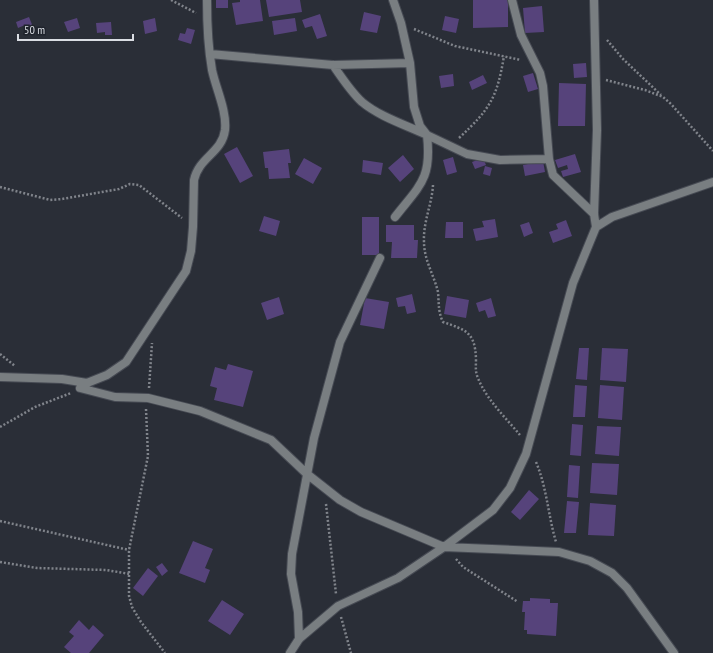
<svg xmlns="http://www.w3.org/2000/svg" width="713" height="653" font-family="'PT Sans Narrow',sans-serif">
<rect width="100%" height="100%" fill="#2a2e37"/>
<path fill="#56437b" d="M 216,0 L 228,0 L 228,8 L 216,8 Z
M 240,0 L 260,0 L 263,21 L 236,25 L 232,3 L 240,2 Z
M 266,0 L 300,0 L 302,12 L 269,17 Z
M 473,0 L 508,0 L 508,27 L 473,28 Z
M 542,6 L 544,32 L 525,33 L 523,8 Z
M 364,12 L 381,16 L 377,33 L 360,30 Z
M 320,14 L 327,36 L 317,39 L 312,26 L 305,28 L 302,20 Z
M 445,16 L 459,19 L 456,33 L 442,30 Z
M 29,17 L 35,32 L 29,34 L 25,25 L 18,28 L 16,22 Z
M 77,18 L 80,28 L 68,32 L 64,22 Z
M 155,18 L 157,31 L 145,34 L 143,21 Z
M 295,18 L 297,31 L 274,35 L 272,21 Z
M 111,22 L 112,35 L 105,35 L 105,32 L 97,33 L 96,23 Z
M 187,28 L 195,30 L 191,44 L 178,40 L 180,33 L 185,34 Z
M 586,63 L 587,77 L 574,78 L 573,64 Z
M 533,73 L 538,89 L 528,92 L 523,76 Z
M 453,74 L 454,86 L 441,88 L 439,76 Z
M 483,75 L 487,83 L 472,90 L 469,82 Z
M 559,83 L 586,84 L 585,126 L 558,126 Z
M 237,147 L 253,176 L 240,183 L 224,154 Z
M 289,149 L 291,163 L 288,163 L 290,178 L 269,179 L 268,168 L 265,168 L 263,152 Z
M 575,154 L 581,172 L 563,177 L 561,171 L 568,169 L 567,165 L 558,168 L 555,160 Z
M 403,155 L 414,169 L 400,182 L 388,168 Z
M 453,157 L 457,172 L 447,175 L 443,160 Z
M 304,158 L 322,168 L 313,184 L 295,174 Z
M 483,158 L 486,165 L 475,169 L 472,162 Z
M 363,160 L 383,163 L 381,175 L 362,172 Z
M 543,161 L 545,172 L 525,176 L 523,165 Z
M 485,166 L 492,168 L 490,176 L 483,174 Z
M 264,216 L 280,221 L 276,236 L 259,231 Z
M 362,217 L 379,217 L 379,255 L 362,255 Z
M 495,219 L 498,237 L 476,241 L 473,229 L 484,227 L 482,221 Z
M 566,220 L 572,236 L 553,243 L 549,232 L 558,229 L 556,224 Z
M 446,222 L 463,222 L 463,238 L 445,238 Z
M 529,222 L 533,233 L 524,237 L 520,225 Z
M 386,225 L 414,225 L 414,240 L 418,240 L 417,258 L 391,258 L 392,242 L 386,242 Z
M 412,294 L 416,312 L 407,314 L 405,306 L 398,307 L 396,298 Z
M 447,296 L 469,300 L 466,318 L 444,314 Z
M 279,297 L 284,314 L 267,320 L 261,303 Z
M 365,298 L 389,302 L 384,329 L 360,325 Z
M 491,298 L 496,316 L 488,318 L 485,310 L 479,312 L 476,303 Z
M 579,348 L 589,348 L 587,380 L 576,379 Z
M 602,348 L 628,349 L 626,382 L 600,380 Z
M 228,364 L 253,371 L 243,407 L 214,400 L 217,388 L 210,386 L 215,367 L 226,370 Z
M 575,385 L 587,386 L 585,417 L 573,417 Z
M 600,385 L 624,387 L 622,420 L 598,418 Z
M 572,424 L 583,425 L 581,456 L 570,455 Z
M 597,426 L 621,427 L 619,456 L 595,454 Z
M 592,463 L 619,464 L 617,495 L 590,493 Z
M 569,465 L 580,466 L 578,498 L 567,497 Z
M 529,490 L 539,499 L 520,520 L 511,512 Z
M 567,501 L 579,502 L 576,533 L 564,533 Z
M 590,503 L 616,505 L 614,536 L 588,535 Z
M 193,541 L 213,549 L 205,568 L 210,570 L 205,583 L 179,573 Z
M 162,563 L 168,571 L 162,576 L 156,567 Z
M 148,568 L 158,576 L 143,596 L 133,588 Z
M 530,598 L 550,599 L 550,603 L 558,603 L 556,636 L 527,634 L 527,630 L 524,630 L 525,612 L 522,612 L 523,601 L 530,601 Z
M 222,600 L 244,614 L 230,635 L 208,621 Z
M 79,620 L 89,630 L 93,625 L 104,635 L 89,653 L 71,653 L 64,647 L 74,636 L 69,632 Z"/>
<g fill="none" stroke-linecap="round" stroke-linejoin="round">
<defs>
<path id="street" d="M 393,0 L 401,23 L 410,63 L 414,107 L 420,126 L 427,135 L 467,154 L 500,160 L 549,159
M 512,0 L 521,35 L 540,73 L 543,86 L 549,159 L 553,175 L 594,214
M 594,0 L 597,130 L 594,214 L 596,227
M 210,54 L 333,65 L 410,63
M 333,65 C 342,78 351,92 362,102 C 380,117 406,125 427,135 C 432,179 420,185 395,217
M 0,377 L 62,379 L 87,383 L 107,375 L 126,362 L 186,271 L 191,251 L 193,227 L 194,180 C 199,157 222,153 225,130 C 227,111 216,89 212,70 C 208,47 207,23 207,0
M 80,388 L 115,397 L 148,398 L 200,411 L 271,440 L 307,474 L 340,500 L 361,512 L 444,547 L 559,552 L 590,561 L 612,573 L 627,588 L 674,653
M 299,639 L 298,612 L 291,574 L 292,554 L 314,438 L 340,342 L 380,258
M 290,653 L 299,639 L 338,606 L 398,578 L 444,547 L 493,510 L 510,488 L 526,454 L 573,283 L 596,227 L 612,217 L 713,182"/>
</defs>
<use href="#street" stroke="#464a53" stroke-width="10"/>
<path stroke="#80848b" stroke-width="2.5" stroke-dasharray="2 2" stroke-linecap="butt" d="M 171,0 L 196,13
M 414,29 L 455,46 L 521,60
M 607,40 L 623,59 L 661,95
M 606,80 L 645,90 L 663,97 L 671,104 L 713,151
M 459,138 C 490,109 497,98 504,56
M 433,185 C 432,204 423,222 424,242 C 424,260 434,275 438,292 C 439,303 438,312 443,322 C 466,330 475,332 476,359 C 476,366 475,372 478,378 C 486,399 506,418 520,435
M 0,187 L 50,200 L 62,199 L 119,189 L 130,184 L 139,185 L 182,218
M 0,354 L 15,366
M 149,388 L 152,343
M 146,409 L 148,456 L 129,550 L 129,596 L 132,607 L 141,622 L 165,653
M 0,427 L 35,407 L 71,393
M 536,462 C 547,488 548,515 556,542
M 326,504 L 336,594
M 0,521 L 129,550
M 456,559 L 463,567 L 518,602
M 0,562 L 37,568 L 106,570 L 130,574
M 341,617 L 351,653"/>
<use href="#street" stroke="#797e81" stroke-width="8"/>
</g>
<path d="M18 34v6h115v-6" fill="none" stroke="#dadde3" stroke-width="2"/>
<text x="24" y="34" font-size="12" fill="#dadde3" stroke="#20242d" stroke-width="3" paint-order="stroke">50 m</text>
</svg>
